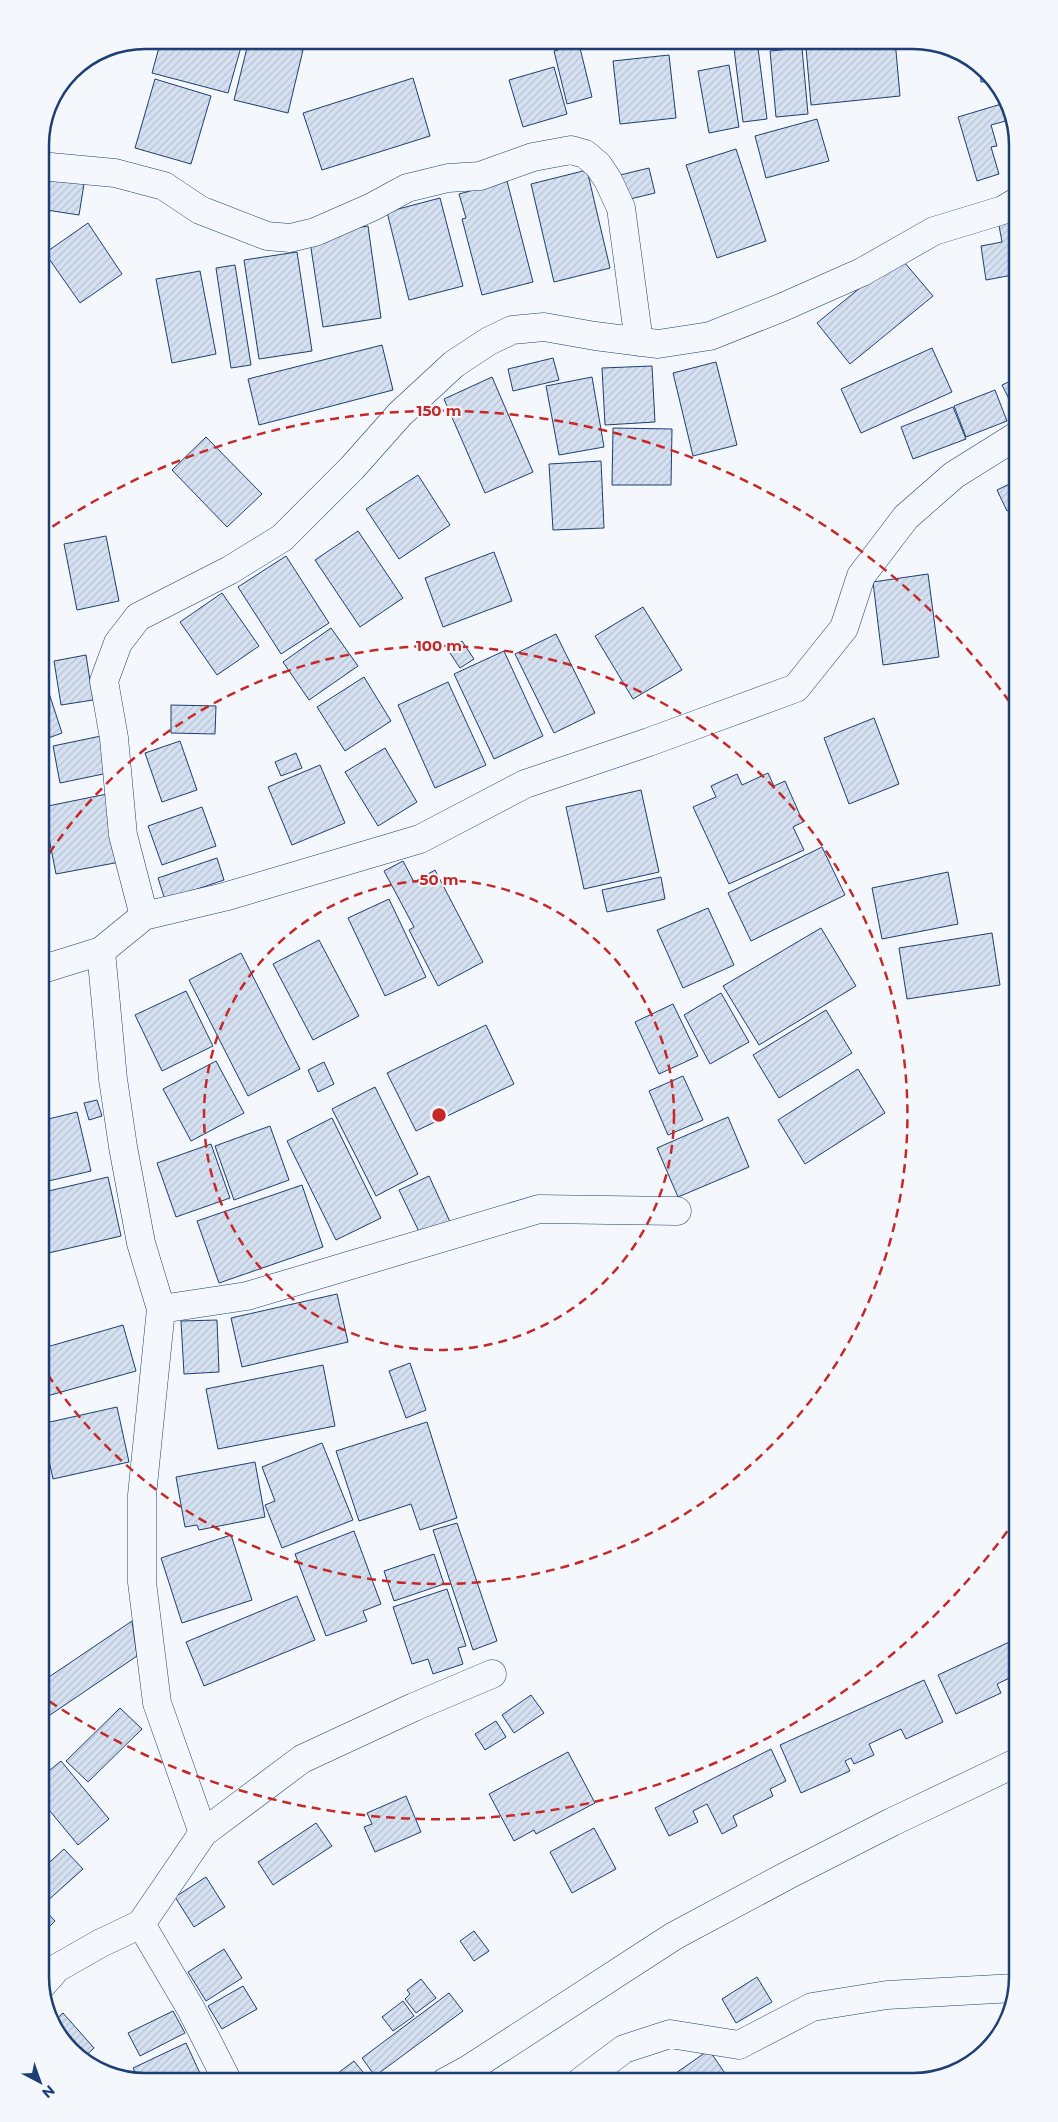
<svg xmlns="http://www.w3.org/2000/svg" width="1058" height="2122" font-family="Montserrat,sans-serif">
<defs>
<pattern id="building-hatch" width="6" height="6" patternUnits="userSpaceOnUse" patternTransform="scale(1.25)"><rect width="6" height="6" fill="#d5e0f0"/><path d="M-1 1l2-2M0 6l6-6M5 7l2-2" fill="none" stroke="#b6c1d1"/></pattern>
</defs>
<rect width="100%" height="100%" fill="#f4f7fb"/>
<path fill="url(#building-hatch)" stroke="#1d3f73" d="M 161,40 L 243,40 L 228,93 L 152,73 Z
M 249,40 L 263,40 L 303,50 L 288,113 L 234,100 Z
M 733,40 L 757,40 L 767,119 L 743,122 Z
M 758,40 L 820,40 L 758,45 Z
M 895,40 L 900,96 L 811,105 L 806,48 Z
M 579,44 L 592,97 L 567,104 L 554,51 Z
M 802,48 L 808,114 L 776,117 L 770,51 Z
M 669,55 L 676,118 L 620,124 L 613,61 Z
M 729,65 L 739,127 L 709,133 L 698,71 Z
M 980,66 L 992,81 L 981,82 Z
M 554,67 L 567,114 L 523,127 L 509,80 Z
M 413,78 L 430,136 L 322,170 L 303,113 Z
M 155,79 L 211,96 L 191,164 L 135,148 Z
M 1008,102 L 1013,119 L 991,125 L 997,146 L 991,147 L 999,174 L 977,181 L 958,117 Z
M 817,119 L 829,161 L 766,178 L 755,136 Z
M 736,149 L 766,241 L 717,258 L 686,165 Z
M 649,168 L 655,193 L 626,200 L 620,175 Z
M 587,170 L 610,268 L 554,282 L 531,184 Z
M 40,178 L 84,184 L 79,215 L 40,209 Z
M 507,181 L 533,282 L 482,295 L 462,219 L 466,218 L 459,194 Z
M 440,198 L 463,286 L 409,300 L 387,212 Z
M 1018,216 L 1018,274 L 986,280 L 981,246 L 1002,242 L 998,220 Z
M 88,223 L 122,274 L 80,303 L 45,253 Z
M 368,226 L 381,318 L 323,327 L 309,235 Z
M 297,252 L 312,351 L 259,359 L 244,260 Z
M 899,256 L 933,296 L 850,364 L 817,323 Z
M 235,265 L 251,365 L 231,368 L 216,268 Z
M 200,271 L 216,354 L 172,363 L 156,279 Z
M 382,345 L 393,390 L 259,425 L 248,379 Z
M 932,348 L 952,392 L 861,433 L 841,389 Z
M 553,358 L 559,380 L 513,391 L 508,369 Z
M 716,362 L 737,445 L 693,456 L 673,373 Z
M 652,366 L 655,422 L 605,425 L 602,368 Z
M 492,377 L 533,472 L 485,493 L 444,399 Z
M 592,377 L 604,447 L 559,455 L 546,386 Z
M 1017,378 L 1018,405 L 1013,407 L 1002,385 Z
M 995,390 L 1007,421 L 966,437 L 954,406 Z
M 953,407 L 966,439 L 913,459 L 901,427 Z
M 613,428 L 672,429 L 671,485 L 612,485 Z
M 206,437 L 262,494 L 227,527 L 172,470 Z
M 601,461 L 604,528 L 553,530 L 549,464 Z
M 418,475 L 450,525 L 399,559 L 366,509 Z
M 1018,480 L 1018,506 L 1007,511 L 997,490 Z
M 358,531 L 403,598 L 360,627 L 315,560 Z
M 106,536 L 119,601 L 77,610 L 64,544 Z
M 494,552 L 512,601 L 443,627 L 425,578 Z
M 286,556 L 329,623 L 281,654 L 238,587 Z
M 928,574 L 939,657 L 883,665 L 873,582 Z
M 222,593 L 259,646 L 217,675 L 180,622 Z
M 643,607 L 682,670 L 633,699 L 595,636 Z
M 331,628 L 358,666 L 309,700 L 283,662 Z
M 556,634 L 595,713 L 554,733 L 515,654 Z
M 462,641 L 474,659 L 460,668 L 448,650 Z
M 504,651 L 543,736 L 494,759 L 454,674 Z
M 86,655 L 93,700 L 61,705 L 54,661 Z
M 364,677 L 391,721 L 345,751 L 317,707 Z
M 448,682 L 486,765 L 435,788 L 398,705 Z
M 47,687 L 62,733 L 40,741 L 40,690 Z
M 171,705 L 216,706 L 215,734 L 171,733 Z
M 874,718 L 899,784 L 849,804 L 824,738 Z
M 101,736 L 108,773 L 60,783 L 53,746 Z
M 180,741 L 197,790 L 162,802 L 145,753 Z
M 385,748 L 417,802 L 378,826 L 345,772 Z
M 296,753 L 302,768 L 281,776 L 275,762 Z
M 320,765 L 345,823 L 292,845 L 268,787 Z
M 768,773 L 774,786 L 785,781 L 803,822 L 793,827 L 804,850 L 729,884 L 693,807 L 716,797 L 711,786 L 737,774 L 742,785 Z
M 641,790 L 659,872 L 584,889 L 566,807 Z
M 107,794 L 120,862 L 56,874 L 43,807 Z
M 202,807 L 216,846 L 162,865 L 148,826 Z
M 822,847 L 845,895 L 751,941 L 728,893 Z
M 217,858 L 224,880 L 165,900 L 158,878 Z
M 403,861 L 414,882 L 435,870 L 483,962 L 438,986 L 409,930 L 414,927 L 384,871 Z
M 948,872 L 958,924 L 882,939 L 872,888 Z
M 661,877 L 665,899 L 607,912 L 602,890 Z
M 389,899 L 426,977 L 385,996 L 348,918 Z
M 708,908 L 734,965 L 683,988 L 657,930 Z
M 821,928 L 856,986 L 759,1045 L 723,986 Z
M 992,933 L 1000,985 L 907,999 L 899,948 Z
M 319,940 L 359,1016 L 313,1040 L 273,964 Z
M 241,953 L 300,1069 L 248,1096 L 189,980 Z
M 186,991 L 213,1046 L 162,1071 L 135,1015 Z
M 721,993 L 749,1042 L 710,1064 L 684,1015 Z
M 673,1004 L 698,1056 L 659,1074 L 635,1022 Z
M 826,1010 L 852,1053 L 779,1098 L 753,1055 Z
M 486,1025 L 514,1084 L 416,1131 L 387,1073 Z
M 216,1061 L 244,1113 L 191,1141 L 163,1089 Z
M 324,1062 L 334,1084 L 318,1092 L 308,1070 Z
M 858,1069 L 885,1113 L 805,1164 L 778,1120 Z
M 683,1076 L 703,1120 L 668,1135 L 649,1091 Z
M 375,1087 L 418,1174 L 376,1196 L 332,1109 Z
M 97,1100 L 102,1116 L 89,1120 L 84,1103 Z
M 77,1112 L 91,1171 L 40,1183 L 40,1121 Z
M 728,1117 L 749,1167 L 678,1197 L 657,1148 Z
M 332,1118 L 381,1218 L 336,1240 L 287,1141 Z
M 270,1126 L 289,1180 L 234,1200 L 215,1146 Z
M 211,1144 L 230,1198 L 176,1217 L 157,1163 Z
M 429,1176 L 451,1224 L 422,1238 L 399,1190 Z
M 108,1177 L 121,1236 L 40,1255 L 40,1193 Z
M 302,1185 L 323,1247 L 219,1283 L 197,1221 Z
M 337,1294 L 348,1342 L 242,1367 L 231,1318 Z
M 217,1320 L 219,1372 L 184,1374 L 181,1321 Z
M 123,1325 L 136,1371 L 40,1398 L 40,1349 Z
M 410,1363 L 426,1410 L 406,1418 L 389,1371 Z
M 323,1365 L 335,1426 L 218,1449 L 206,1389 Z
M 117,1407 L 129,1462 L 53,1479 L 41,1424 Z
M 427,1422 L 457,1518 L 420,1530 L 411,1504 L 359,1521 L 336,1451 Z
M 322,1443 L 353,1520 L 282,1548 L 265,1505 L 275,1501 L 262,1467 Z
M 255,1462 L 265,1517 L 199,1530 L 197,1525 L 185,1527 L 176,1477 Z
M 457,1523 L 497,1641 L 473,1650 L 433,1530 Z
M 354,1531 L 381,1604 L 363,1611 L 367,1621 L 326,1636 L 295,1554 Z
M 231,1535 L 252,1600 L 182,1623 L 161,1558 Z
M 434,1554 L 444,1584 L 394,1601 L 384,1571 Z
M 447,1589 L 466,1646 L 458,1648 L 463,1664 L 433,1674 L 428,1659 L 412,1664 L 393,1607 Z
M 297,1596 L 315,1640 L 204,1686 L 186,1642 Z
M 132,1621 L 137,1656 L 50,1715 L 40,1701 L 40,1683 Z
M 1018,1638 L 1018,1674 L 997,1684 L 1001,1693 L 956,1714 L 938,1675 Z
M 924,1680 L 943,1722 L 906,1739 L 901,1729 L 869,1744 L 874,1755 L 854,1764 L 851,1758 L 845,1761 L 850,1771 L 801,1793 L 780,1745 Z
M 531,1695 L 544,1713 L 514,1733 L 502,1715 Z
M 120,1708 L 142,1729 L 88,1782 L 66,1761 Z
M 496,1721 L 506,1737 L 485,1750 L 475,1734 Z
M 771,1749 L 786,1781 L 770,1789 L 773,1796 L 733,1816 L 737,1826 L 722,1834 L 707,1804 L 693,1811 L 698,1822 L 669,1836 L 655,1808 Z
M 568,1752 L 595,1803 L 536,1834 L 534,1830 L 514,1841 L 489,1794 Z
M 61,1761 L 109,1819 L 78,1845 L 40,1799 L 40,1778 Z
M 406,1796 L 421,1832 L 375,1852 L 364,1827 L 372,1824 L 367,1813 Z
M 316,1823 L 332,1846 L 273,1885 L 258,1862 Z
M 594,1828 L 616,1869 L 572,1893 L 550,1852 Z
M 64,1849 L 83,1869 L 45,1903 L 40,1897 L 40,1871 Z
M 206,1877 L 225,1907 L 194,1927 L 175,1897 Z
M 40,1905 L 55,1921 L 40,1936 Z
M 474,1931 L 489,1951 L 474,1961 L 460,1941 Z
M 224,1949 L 242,1978 L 206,2001 L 188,1972 Z
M 757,1977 L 772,2002 L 736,2023 L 722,1999 Z
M 421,1979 L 436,1998 L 416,2013 L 405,1999 L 410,1994 L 407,1990 Z
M 243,1986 L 257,2009 L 222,2029 L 208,2006 Z
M 449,1993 L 463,2011 L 375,2076 L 362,2058 Z
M 403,2001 L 414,2016 L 393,2031 L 382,2017 Z
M 173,2011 L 185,2033 L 140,2056 L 128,2033 Z
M 63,2013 L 94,2048 L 82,2059 L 52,2023 Z
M 186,2043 L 204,2082 L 140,2082 L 133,2068 Z
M 709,2050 L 731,2082 L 663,2082 Z
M 354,2061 L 371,2082 L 326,2082 Z"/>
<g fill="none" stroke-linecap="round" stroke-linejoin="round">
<defs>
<path id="minor" d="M 40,166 L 115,173 L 164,186 L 200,210 L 267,236 L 290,238 L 315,232 L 372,207 L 407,188 L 448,178 L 480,176 L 533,157 L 571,150 L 585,154 L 598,165 L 608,180 L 621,208 L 639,342
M 144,916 L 123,835 L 114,738 L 104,681 L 118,643 L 138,617 L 230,570 L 282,538 L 352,468 L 400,414 L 454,364 L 489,341 L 512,330 L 544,327 L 595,336 L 658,344 L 710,336 L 783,307 L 862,272 L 934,231 L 1003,210 L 1018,201
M 101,951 L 113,1079 L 123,1147 L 141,1243 L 161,1309 L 142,1495 L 142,1582 L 157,1703 L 203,1833
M 40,970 L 101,951 L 144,916 L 224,897 L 420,839 L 525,784 L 649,742 L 796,688 L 844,628 L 861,576 L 906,517 L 954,475 L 1018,435
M 161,1309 L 247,1296 L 539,1209 L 677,1211
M 141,1924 L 191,2009 L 228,2082
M 42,1985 L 57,1968 L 101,1943 L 141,1924 L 203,1833 L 302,1759 L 414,1707 L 492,1674
M 580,2082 L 624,2049 L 670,2034 L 739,2045 L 812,2007 L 887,1995 L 1015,1988"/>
<path id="secondary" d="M 445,2082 L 469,2069 L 674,1936 L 790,1874 L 892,1822 L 1018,1762"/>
</defs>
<use href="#minor" stroke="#1d3f73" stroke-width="29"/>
<use href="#secondary" stroke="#1d3f73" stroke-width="29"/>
<use href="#minor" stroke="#f4f7fb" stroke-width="28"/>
<use href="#secondary" stroke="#f4f7fb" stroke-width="28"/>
</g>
<g fill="none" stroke="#c62828" stroke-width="2.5" stroke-dasharray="9 6">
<circle cx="439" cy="1115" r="235"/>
<path d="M41 866A469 469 0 1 1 41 1364"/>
<path d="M1016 1519A704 704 0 0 1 40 1695M40 535A704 704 0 0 1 1016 711"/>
</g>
<path d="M0 0H1058V2122H0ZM145 49H913A96 96 0 0 1 1009 145V1977A96 96 0 0 1 913 2073H145A96 96 0 0 1 49 1977V145A96 96 0 0 1 145 49Z" fill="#f4f7fb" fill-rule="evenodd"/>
<path fill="none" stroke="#1d3f73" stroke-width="2.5" d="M145 49H913A96 96 0 0 1 1009 145V1977A96 96 0 0 1 913 2073H145A96 96 0 0 1 49 1977V145A96 96 0 0 1 145 49Z"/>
<circle cx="439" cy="1115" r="8" fill="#c62828" stroke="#f4f7fb" stroke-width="2.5"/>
<g font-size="15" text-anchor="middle" font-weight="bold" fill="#c62828" stroke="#f4f7fb" stroke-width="4" stroke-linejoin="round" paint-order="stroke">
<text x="439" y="416">150 m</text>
<text x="439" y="651">100 m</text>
<text x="439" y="885">50 m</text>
</g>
<g transform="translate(40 2082) rotate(139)" stroke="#f4f7fb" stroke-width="4" paint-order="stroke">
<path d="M0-4L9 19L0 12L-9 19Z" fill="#1d3f73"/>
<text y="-8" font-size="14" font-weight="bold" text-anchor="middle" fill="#1d3f73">N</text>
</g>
</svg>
